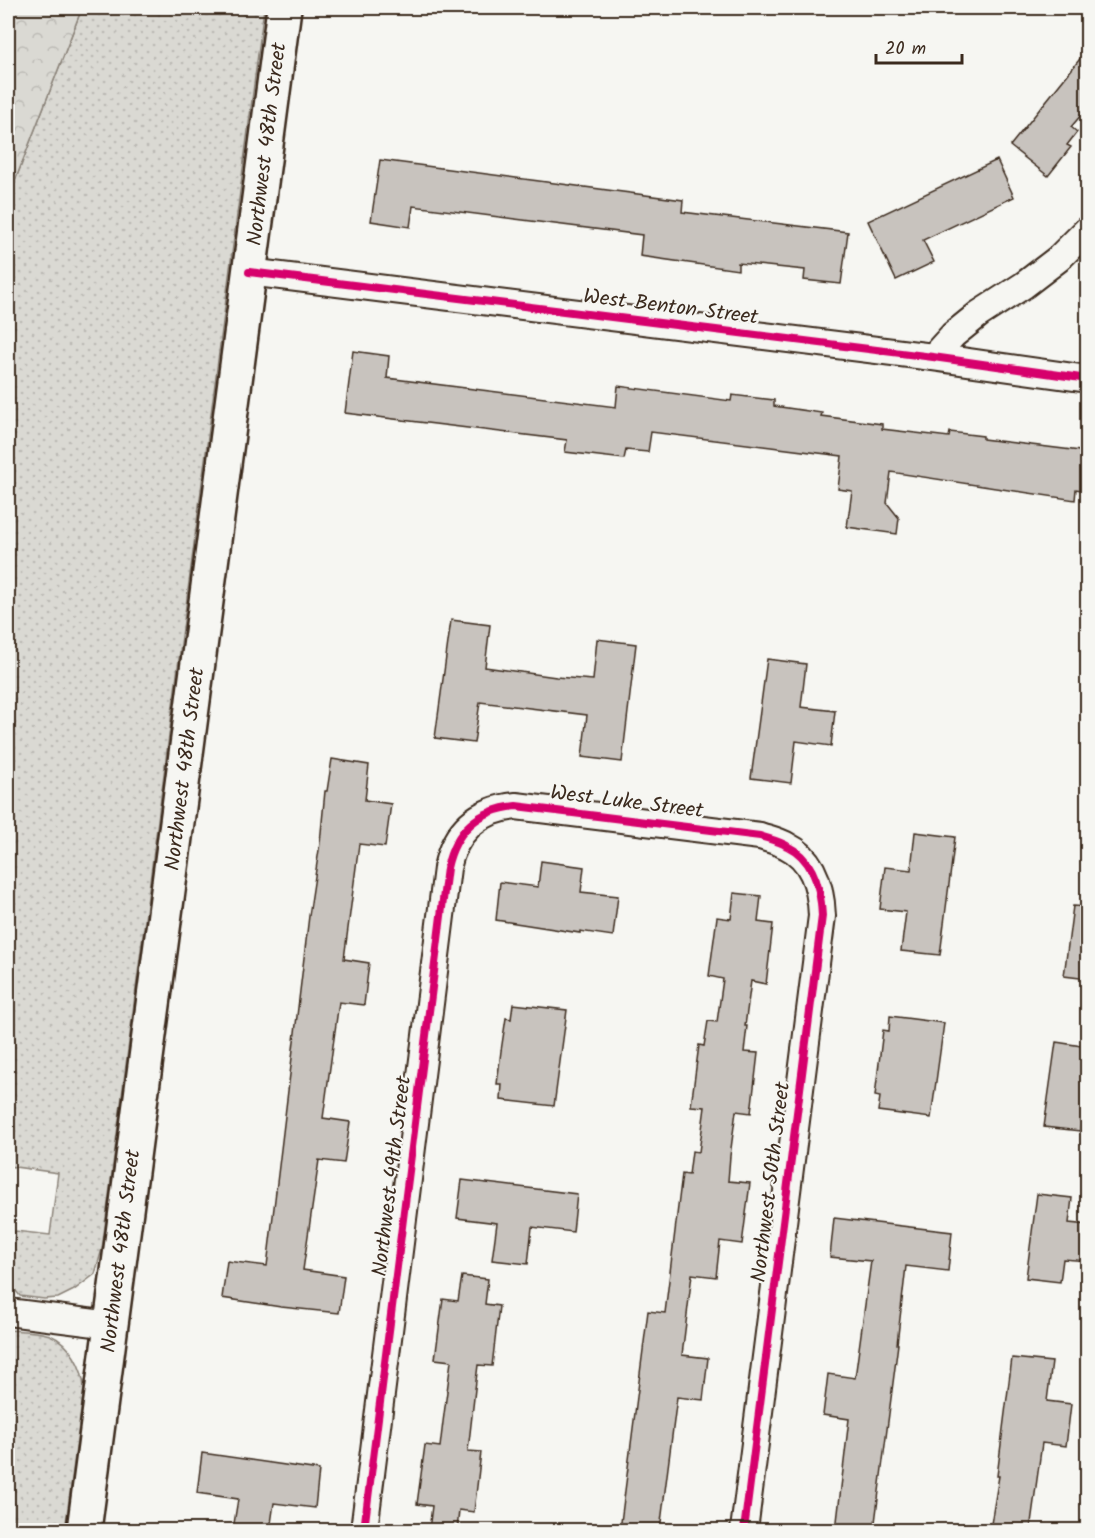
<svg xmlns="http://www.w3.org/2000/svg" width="1095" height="1538" font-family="Kalam,sans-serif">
<defs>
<pattern id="grass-dots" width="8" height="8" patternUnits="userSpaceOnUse" patternTransform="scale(1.5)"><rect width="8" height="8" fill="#dad9d3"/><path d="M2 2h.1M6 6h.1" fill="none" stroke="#bcbab5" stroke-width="1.8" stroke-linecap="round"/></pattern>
<pattern id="forest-crowns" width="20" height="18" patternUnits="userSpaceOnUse" patternTransform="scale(1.5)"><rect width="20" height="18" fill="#dad9d3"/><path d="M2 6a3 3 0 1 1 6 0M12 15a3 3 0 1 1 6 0" fill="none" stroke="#bcbab5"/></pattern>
</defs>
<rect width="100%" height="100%" fill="#f6f6f2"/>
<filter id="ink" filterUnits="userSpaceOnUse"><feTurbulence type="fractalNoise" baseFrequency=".0167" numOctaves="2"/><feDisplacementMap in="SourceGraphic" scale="12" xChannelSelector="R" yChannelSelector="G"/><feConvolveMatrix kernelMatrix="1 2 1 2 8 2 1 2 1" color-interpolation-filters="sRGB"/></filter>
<g filter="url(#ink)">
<path fill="url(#grass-dots)" stroke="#8a8278" stroke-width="1.5" d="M 82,8 L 264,8 L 102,1249 L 95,1274 L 74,1290 L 58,1298 L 44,1299 L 20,1296 L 12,1286 L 11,1276 L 15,1231 L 50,1235 L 58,1173 L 8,1166 L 8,199 Z
M 8,1330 C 21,1331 37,1331 50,1335 C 70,1343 83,1368 84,1388 L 65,1530 L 8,1530 Z"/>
<path fill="url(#forest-crowns)" stroke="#8a8278" stroke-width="1.5" d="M 8,8 L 82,8 L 8,199 Z"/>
<path fill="#c8c3be" stroke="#3b2a1e" stroke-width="1.5" d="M 1088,49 L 1088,107 L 1071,127 L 1077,132 L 1067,145 L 1071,147 L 1048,176 L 1010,146 Z
M 380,160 L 683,200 L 682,212 L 848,232 L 841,284 L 804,280 L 805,270 L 738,263 L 738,270 L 640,256 L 642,235 L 413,206 L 410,227 L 371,221 Z
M 997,160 L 1014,197 L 923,240 L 934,262 L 896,280 L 868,221 Z
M 353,351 L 389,356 L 387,378 L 616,407 L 618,386 L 731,401 L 732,395 L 774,400 L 774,406 L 822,413 L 821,416 L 882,424 L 882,429 L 949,437 L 950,432 L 983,436 L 983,439 L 1088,452 L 1088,491 L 1076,489 L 1075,500 L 891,472 L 887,503 L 899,518 L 897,534 L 847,527 L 852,491 L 838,489 L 842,456 L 651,432 L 648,452 L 626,450 L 624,459 L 565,452 L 567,440 L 345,413 Z
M 451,620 L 490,625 L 485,667 L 556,677 L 593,680 L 597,639 L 636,644 L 622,762 L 582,757 L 587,715 L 480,702 L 474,743 L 435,738 Z
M 767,659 L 806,664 L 801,707 L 835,711 L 831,746 L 796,741 L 791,783 L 751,778 Z
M 332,759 L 369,765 L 365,800 L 391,804 L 385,847 L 359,844 L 344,959 L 369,963 L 364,1005 L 339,1002 L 323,1118 L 350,1122 L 344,1163 L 319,1160 L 303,1270 L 344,1276 L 339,1313 L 281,1307 L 222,1298 L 227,1261 L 267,1266 L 309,916 L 320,843 L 325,791 L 327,791 Z
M 915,832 L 955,837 L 940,955 L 901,951 L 906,912 L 880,909 L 885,867 L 911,870 Z
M 541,861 L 584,867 L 581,892 L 618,896 L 613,936 L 580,931 L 580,933 L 496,920 L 500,882 L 538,887 Z
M 734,893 L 761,896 L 758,922 L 773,924 L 766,984 L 751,981 L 745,1026 L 747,1026 L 744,1052 L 758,1053 L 751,1113 L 736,1111 L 730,1156 L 728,1181 L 750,1183 L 742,1244 L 720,1241 L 716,1277 L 692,1274 L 682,1355 L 708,1358 L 703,1400 L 677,1397 L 660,1530 L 620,1530 L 648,1311 L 665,1313 L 682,1174 L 689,1175 L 692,1151 L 699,1152 L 705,1107 L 691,1106 L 699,1045 L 704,1046 L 708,1021 L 717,1022 L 723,979 L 709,976 L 717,917 L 731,919 Z
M 1073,906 L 1088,907 L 1088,979 L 1064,976 Z
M 513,1004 L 567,1010 L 554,1106 L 501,1100 L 502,1084 L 497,1084 L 501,1051 L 506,1018 L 511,1019 Z
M 890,1016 L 944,1023 L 931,1118 L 878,1111 L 880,1097 L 875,1096 L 883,1030 L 889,1031 Z
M 1056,1042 L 1088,1047 L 1088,1108 L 1083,1108 L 1080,1131 L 1044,1127 Z
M 462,1180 L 577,1194 L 573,1232 L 532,1227 L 528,1264 L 492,1260 L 497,1223 L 457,1218 Z
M 1037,1194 L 1072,1198 L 1069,1223 L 1088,1225 L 1088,1261 L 1063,1259 L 1060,1282 L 1026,1278 Z
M 834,1218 L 952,1232 L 948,1271 L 906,1266 L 897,1344 L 898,1344 L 874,1530 L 836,1530 L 849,1419 L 823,1415 L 828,1374 L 855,1378 L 871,1261 L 830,1257 Z
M 462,1276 L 488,1279 L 485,1304 L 499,1306 L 492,1366 L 478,1365 L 475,1389 L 468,1451 L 481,1452 L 474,1512 L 459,1510 L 457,1530 L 429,1530 L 432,1506 L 417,1504 L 425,1445 L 440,1447 L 443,1422 L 451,1361 L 435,1359 L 443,1299 L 458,1301 Z
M 1012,1358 L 1052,1362 L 1047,1401 L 1071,1404 L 1066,1446 L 1042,1443 L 1030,1530 L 990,1530 L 999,1476 L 997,1476 Z
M 202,1453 L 319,1470 L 315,1508 L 274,1503 L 270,1530 L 233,1530 L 238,1499 L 197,1493 Z"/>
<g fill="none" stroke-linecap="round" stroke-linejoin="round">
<defs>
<path id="street" d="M 249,272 L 933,357 L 1088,379
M 933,357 L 953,335 L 979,314 L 1024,285 L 1058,259 L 1088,229
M 8,1312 L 111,1325
M 364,1530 L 447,868 C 455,831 477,810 516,806 L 760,836 C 769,839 779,841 787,846 C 814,859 821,889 822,916 L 744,1530"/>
<path id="secondary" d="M 84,1530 L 284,8"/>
</defs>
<use href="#street" stroke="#3b2a1e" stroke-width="30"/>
<use href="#secondary" stroke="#3b2a1e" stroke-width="38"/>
<use href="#street" stroke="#f6f6f2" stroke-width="26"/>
<use href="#secondary" stroke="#f6f6f2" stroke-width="33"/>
<defs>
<path id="cycleway" d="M 249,272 L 933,357 L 1088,379
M 364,1530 L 447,868 C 455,831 477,810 516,806 L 760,836 C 769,839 779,841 787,846 C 814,859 821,889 822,916 L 744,1530"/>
</defs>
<use href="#cycleway" stroke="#f6f6f2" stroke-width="11"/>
<use href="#cycleway" stroke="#d6006c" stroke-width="8"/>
</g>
</g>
<g text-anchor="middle" stroke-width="4.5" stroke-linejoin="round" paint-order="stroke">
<g font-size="21" fill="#3b2a1e" stroke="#f6f6f2">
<text transform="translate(266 144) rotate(-83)" y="7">Northwest 48th Street</text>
<text transform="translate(671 306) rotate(7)" y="7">West Benton Street</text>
<text transform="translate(184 769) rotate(-83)" y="7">Northwest 48th Street</text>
<text transform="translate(627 801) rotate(7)" y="7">West Luke Street</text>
<text transform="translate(391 1176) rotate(-83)" y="7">Northwest 49th Street</text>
<text transform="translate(770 1182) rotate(-83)" y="7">Northwest 50th Street</text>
<text transform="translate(120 1251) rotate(-83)" y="7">Northwest 48th Street</text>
</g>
</g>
<rect width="1095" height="1538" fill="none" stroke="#f6f6f2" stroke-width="30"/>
<rect x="15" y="15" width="1065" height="1508" fill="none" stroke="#3b2a1e" stroke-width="2" filter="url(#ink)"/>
<path d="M876 54v9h86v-9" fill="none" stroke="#3b2a1e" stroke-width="3"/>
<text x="885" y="54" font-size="18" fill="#3b2a1e" stroke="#f6f6f2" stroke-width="4.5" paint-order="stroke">20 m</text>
</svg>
